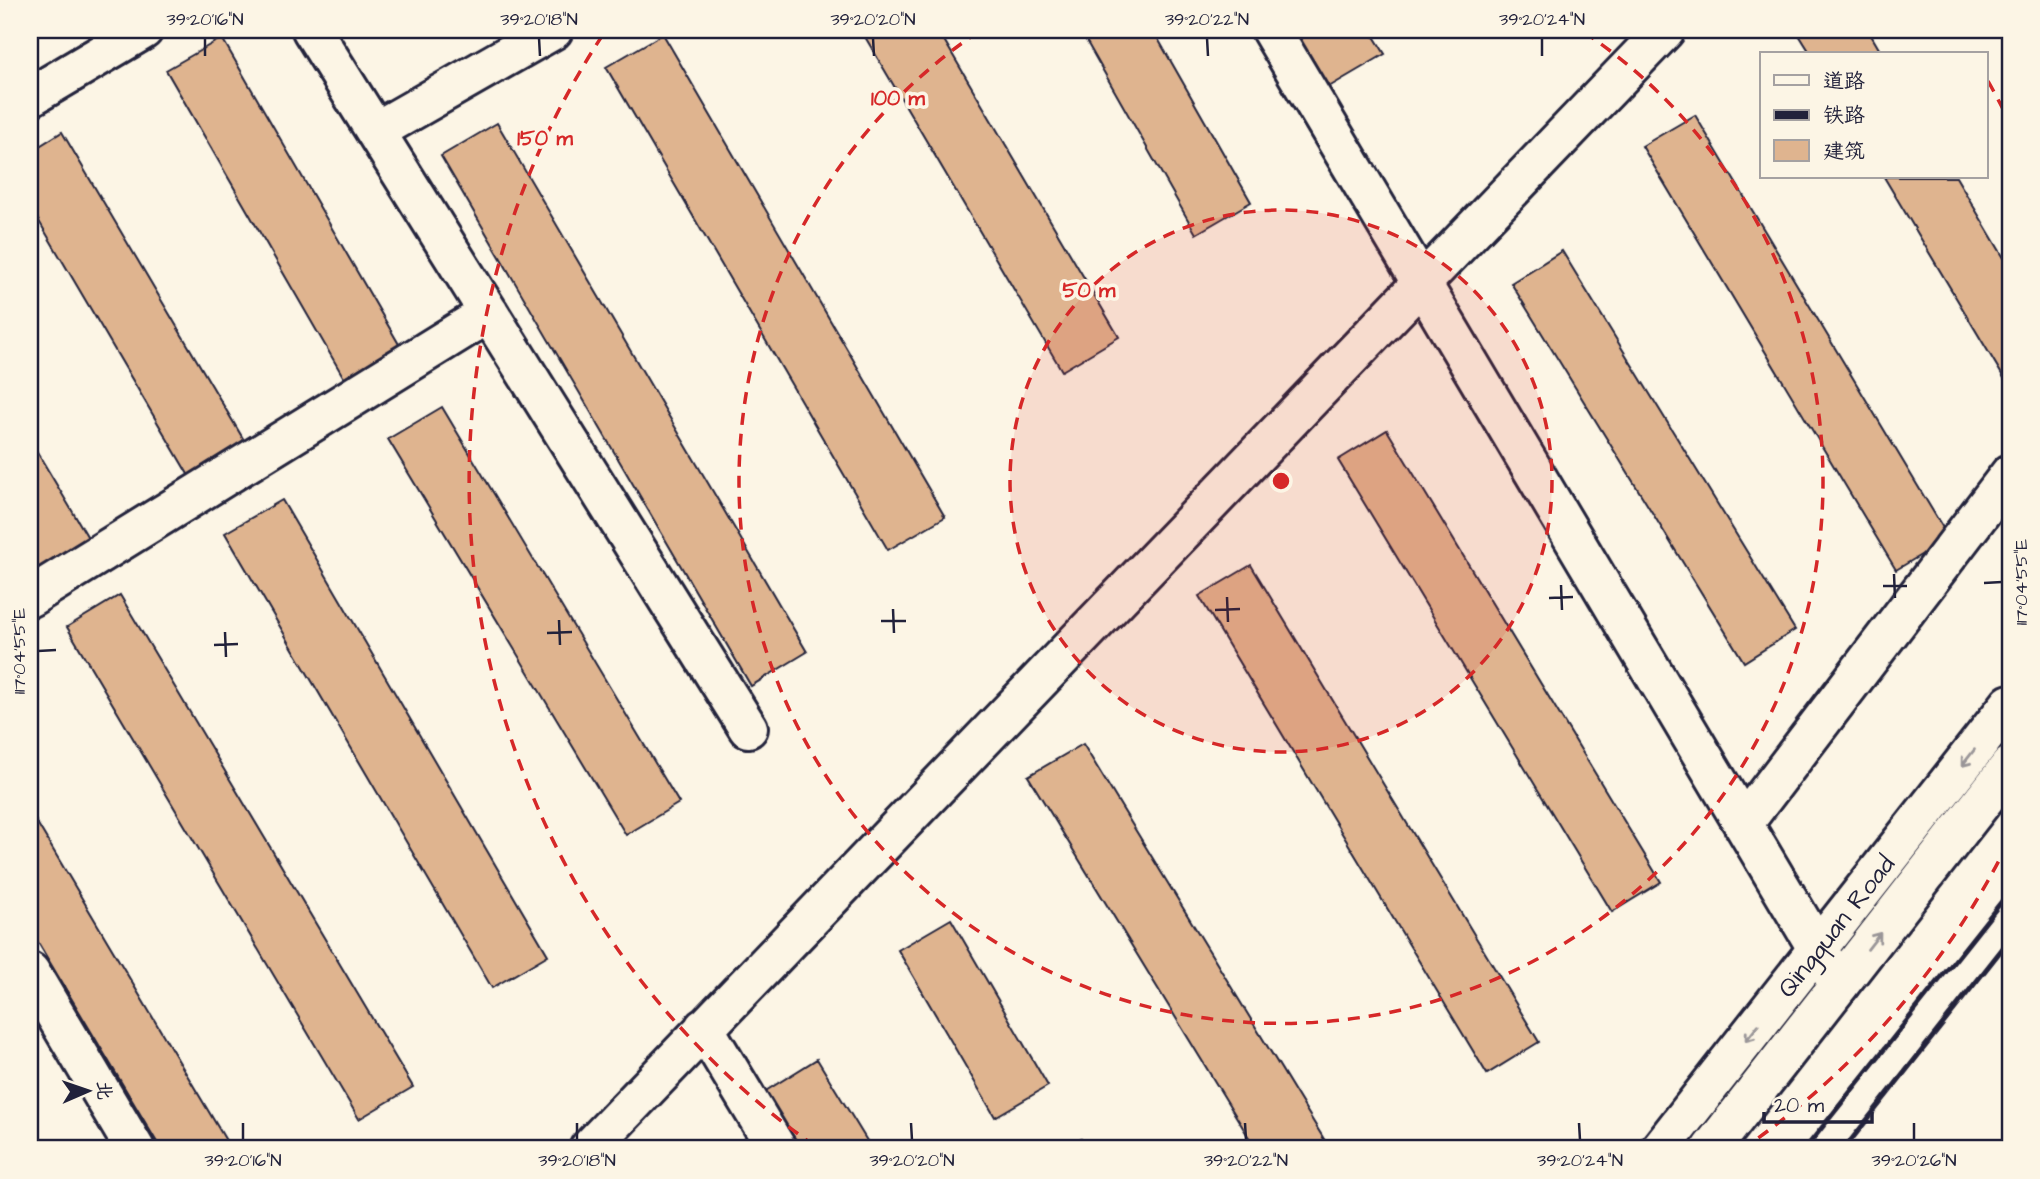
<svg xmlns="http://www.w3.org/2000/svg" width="2040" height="1179" font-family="'Architects Daughter','LXGW WenKai TC',sans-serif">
<rect width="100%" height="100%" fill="#fcf5e5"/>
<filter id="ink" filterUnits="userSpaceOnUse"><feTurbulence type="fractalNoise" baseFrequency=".0143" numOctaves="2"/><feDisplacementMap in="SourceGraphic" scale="14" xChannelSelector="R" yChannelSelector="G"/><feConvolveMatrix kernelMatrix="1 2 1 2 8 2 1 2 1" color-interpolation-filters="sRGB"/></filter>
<g filter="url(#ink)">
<path fill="#dfb48f" stroke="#22223b" stroke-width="2" d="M 861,30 L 938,30 L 1119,337 L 1062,371 Z
M 1080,30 L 1153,30 L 1251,202 L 1196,234 Z
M 1286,30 L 1370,30 L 1385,54 L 1322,91 Z
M 1796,30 L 1868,30 L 1882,54 L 1811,54 Z
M 663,34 L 945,517 L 888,550 L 606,67 Z
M 222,38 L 404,353 L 348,385 L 166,70 Z
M 1695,115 L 1949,538 L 1896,570 L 1642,146 Z
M 497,123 L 807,652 L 751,686 L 441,156 Z
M 62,132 L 248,447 L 192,481 L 30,206 L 30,152 Z
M 1884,177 L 1956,177 L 2010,268 L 2010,388 Z
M 1562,251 L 1795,630 L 1744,662 L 1511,283 Z
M 442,407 L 679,803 L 626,835 L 388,439 Z
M 1387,430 L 1661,882 L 1612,912 L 1338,460 Z
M 30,440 L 90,541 L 33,575 L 30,570 Z
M 282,500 L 548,955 L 492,988 L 225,533 Z
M 1251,565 L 1539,1042 L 1487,1074 L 1199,596 Z
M 120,595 L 413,1087 L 359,1119 L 67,627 Z
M 1083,744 L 1330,1149 L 1256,1149 L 1028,776 Z
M 30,811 L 231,1149 L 161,1149 L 30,929 Z
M 951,919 L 1048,1086 L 995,1117 L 898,950 Z
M 817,1059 L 872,1149 L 799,1149 L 764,1092 Z
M 1081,1139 L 1087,1149 L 1064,1149 Z"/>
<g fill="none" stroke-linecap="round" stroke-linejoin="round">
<defs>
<path id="minor" d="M 312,30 L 748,728
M 1271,30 L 1839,985
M 30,97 L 143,30
M 376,131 L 553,30
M 30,597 L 489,313
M 1743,824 L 2010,474
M 30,972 L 135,1149
M 704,1028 L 777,1149
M 589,1149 L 1665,30"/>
<g id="tertiary">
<path id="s1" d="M 1660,1149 L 2010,704"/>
<path d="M 1711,1149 L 2010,766"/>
</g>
</defs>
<use href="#minor" stroke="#22223b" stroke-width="44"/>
<use href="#tertiary" stroke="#22223b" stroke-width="44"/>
<use href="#minor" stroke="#fcf5e5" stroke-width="38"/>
<use href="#tertiary" stroke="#fcf5e5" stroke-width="38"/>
<path stroke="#22223b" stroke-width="5" d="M 1805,1149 L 2010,891
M 1844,1149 L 2010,939"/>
</g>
<defs><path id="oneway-shaft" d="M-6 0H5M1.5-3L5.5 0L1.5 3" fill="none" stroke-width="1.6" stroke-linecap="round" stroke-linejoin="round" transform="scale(1.75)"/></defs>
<g stroke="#9a9698">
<use href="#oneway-shaft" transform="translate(1968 758) rotate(128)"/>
<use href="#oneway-shaft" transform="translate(1874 941) rotate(-52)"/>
<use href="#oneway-shaft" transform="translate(1752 1033) rotate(128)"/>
</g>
</g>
<path fill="none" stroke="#22223b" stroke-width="2.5" d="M 205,38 L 205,56M 539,38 L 540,56M 873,38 L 874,56M 1207,38 L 1208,56M 1542,38 L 1542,56M 1894,574 L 1895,598M 1984,583 L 2002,582M 1561,585 L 1562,610M 1883,586 L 1907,586M 1227,597 L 1228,622M 1549,598 L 1573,597M 893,609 L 894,633M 1215,610 L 1240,609M 559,620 L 560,645M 881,621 L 906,621M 225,632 L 226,657M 547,633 L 572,632M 214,645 L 238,644M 38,651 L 56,650M 243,1123 L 243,1140M 577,1123 L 577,1140M 911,1123 L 912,1140M 1245,1123 L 1246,1140M 1579,1123 L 1580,1140M 1914,1123 L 1914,1140"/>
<circle cx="1281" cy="481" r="271" fill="#d62828" fill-opacity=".12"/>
<g fill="none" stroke="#d62828" stroke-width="3.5" stroke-dasharray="12 9">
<circle cx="1281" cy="481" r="271"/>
<path d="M1584 32A542 542 0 1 1 978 32"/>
<path d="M2008 843A812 812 0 0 1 1747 1146M815 1146A812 812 0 0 1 604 33M1988 81A812 812 0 0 1 2008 119"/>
</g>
<g text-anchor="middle" stroke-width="7" stroke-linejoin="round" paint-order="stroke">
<g font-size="26" fill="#22223b" stroke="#fcf5e5">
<text dy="9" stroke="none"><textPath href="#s1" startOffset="284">Qingquan Road</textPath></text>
</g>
</g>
<circle cx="1281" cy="481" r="10" fill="#d62828" stroke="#fcf5e5" stroke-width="3.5"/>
<g font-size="21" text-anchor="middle" font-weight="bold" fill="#d62828" stroke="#fcf5e5" stroke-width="7" stroke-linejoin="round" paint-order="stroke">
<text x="898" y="105">100 m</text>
<text x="545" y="145">150 m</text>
<text x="1089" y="297">50 m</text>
</g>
<rect width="2040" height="1179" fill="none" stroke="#fcf5e5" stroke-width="77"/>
<rect x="1760" y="52" width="228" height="126" fill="#fcf5e5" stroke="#a5a1a1" stroke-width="2"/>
<rect x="1774" y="75" width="35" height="10" fill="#fcf5e5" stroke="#a5a1a1" stroke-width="2"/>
<text x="1823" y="88" font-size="21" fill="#22223b">道路</text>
<rect x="1774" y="110" width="35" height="10" fill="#22223b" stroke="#a5a1a1" stroke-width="2"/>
<text x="1823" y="122" font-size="21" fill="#22223b">铁路</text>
<rect x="1774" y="140" width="35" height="21" fill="#dfb48f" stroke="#a5a1a1" stroke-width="2"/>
<text x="1823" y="158" font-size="21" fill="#22223b">建筑</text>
<g transform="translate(88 1091) rotate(88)" stroke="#fcf5e5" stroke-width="5" paint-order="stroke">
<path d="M0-5L12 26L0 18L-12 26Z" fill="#22223b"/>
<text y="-10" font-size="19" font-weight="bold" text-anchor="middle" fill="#22223b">北</text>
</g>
<path d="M1764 1112v10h108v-10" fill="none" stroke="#22223b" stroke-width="3.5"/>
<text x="1774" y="1112" font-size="21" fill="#22223b" stroke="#fcf5e5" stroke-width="5" paint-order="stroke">20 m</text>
<rect x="38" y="38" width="1964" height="1102" fill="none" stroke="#22223b" stroke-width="2.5"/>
<g font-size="18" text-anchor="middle" fill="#22223b">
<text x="205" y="25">39°20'16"N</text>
<text x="539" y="25">39°20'18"N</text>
<text x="873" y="25">39°20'20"N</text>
<text x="1207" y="25">39°20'22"N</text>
<text x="1542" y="25">39°20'24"N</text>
<text transform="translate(2021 582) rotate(-90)" y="6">117°04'55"E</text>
<text transform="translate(19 651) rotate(-90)" y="6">117°04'55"E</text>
<text x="243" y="1166">39°20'16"N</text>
<text x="577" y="1166">39°20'18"N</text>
<text x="912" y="1166">39°20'20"N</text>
<text x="1246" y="1166">39°20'22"N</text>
<text x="1580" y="1166">39°20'24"N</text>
<text x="1914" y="1166">39°20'26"N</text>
</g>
</svg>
